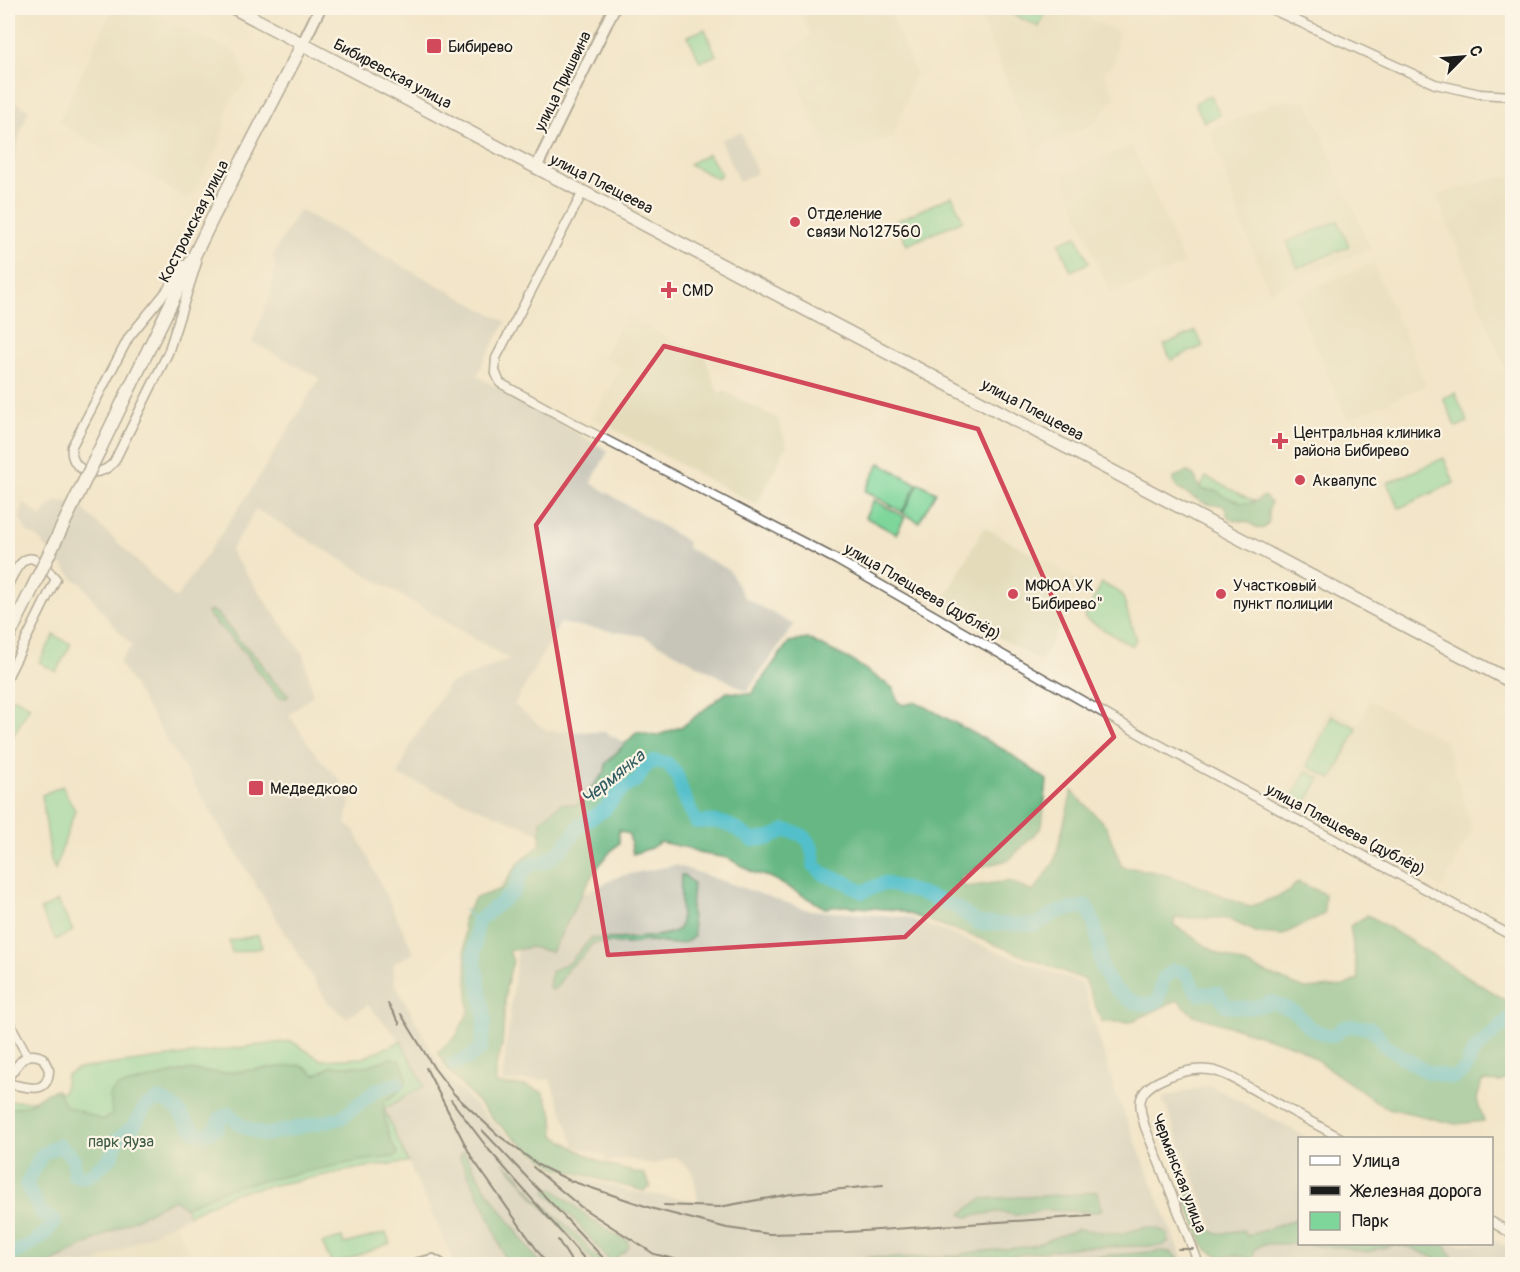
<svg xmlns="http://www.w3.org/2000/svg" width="1520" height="1272" font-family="Pangolin,sans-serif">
<rect width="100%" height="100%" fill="#fcf5e5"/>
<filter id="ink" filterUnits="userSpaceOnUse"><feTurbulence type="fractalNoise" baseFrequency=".0167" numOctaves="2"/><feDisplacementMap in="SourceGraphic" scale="12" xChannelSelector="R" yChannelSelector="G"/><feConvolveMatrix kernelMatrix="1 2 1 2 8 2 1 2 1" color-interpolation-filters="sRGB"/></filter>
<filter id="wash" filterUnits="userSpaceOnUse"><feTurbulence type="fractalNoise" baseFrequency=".008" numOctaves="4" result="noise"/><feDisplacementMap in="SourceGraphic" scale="24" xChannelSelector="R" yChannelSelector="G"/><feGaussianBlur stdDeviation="1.35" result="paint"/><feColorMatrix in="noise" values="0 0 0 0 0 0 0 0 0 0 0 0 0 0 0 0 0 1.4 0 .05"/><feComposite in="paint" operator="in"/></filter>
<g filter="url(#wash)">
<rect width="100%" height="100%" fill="#f2e5c9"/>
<path fill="#e3dbba" d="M 113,8 L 141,8 L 237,53 L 246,82 L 229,102 L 219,147 L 190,197 L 184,197 L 59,122 Z
M 799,8 L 894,8 L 889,11 L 915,74 L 893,137 L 829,159 L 785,52 L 811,35 Z
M 978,8 L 1066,8 L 1119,32 L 1114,63 L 1104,73 L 1115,97 L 1096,122 L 1035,150 Z
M 1280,101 L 1307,102 L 1370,248 L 1270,291 L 1243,227 L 1211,129 Z
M 1132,145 L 1184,264 L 1110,294 L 1066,185 L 1064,175 Z
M 1498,177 L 1512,178 L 1512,372 L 1507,374 L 1437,196 Z
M 1373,263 L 1426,385 L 1347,420 L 1295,296 Z
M 626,317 L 704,355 L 718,393 L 724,391 L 778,419 L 787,445 L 757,505 L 593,418 L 621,368 L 603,357 Z
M 984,527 L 1084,583 L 1041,661 L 941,605 Z
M 1370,701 L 1446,742 L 1472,830 L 1442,887 L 1283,799 L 1329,708 L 1359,723 Z
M 174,1222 L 195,1264 L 93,1264 Z"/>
<path fill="#c6c5b8" d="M 8,98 L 29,110 L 20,133 L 8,184 Z
M 741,132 L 757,173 L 739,182 L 721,140 Z
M 299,210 L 506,322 L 484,360 L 477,376 L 608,451 L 591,483 L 688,542 L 687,548 L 729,570 L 744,597 L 794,625 L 747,691 L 643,636 L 560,623 L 514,705 L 547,731 L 605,732 L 629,745 L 552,838 L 398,775 L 410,746 L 448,685 L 509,659 L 256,509 L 230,551 L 303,654 L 313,695 L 289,715 L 318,757 L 340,780 L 350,802 L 346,824 L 355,831 L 414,953 L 394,963 L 394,982 L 438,1062 L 452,1081 L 495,1126 L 523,1148 L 556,1170 L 628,1191 L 698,1201 L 693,1172 L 676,1157 L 654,1164 L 626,1159 L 605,1161 L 604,1155 L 575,1146 L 550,1079 L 502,1082 L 518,948 L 570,900 L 620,876 L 675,865 L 808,910 L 906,917 L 1082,984 L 1117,1096 L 1185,1264 L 455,1264 L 384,1109 L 401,1041 L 368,1005 L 346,1018 L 327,1001 L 119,662 L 132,646 L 110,621 L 81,583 L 75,580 L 36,536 L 28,533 L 20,519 L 23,502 L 41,517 L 49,507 L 57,501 L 76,502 L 176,599 L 251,490 L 320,378 L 252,342 L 270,295 L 275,267 L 273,255 Z
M 1210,1085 L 1308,1138 L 1300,1138 L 1300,1244 L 1492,1244 L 1492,1239 L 1512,1250 L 1512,1264 L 1228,1264 L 1162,1098 Z
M 174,1199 L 185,1207 L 189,1215 L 93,1264 L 48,1264 Z"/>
<path fill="#7ed69b" stroke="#4d795c" stroke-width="1.5" d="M 1011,8 L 1042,8 L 1047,10 L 1039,27 L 1008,12 Z
M 705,29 L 716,55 L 700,62 L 688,36 Z
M 1211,95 L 1220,115 L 1204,122 L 1195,103 Z
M 708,154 L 721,173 L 718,179 L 689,164 Z
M 952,196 L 963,220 L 907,245 L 896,221 Z
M 1338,221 L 1349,246 L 1298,268 L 1287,242 Z
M 1077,236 L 1089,263 L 1071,271 L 1059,243 Z
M 1196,331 L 1203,346 L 1171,360 L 1164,345 Z
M 1455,393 L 1468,422 L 1456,427 L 1443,398 Z
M 1444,458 L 1454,483 L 1399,508 L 1387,483 Z
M 880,463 L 917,484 L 902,512 L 865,491 Z
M 1206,477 L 1256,502 L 1249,516 L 1199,490 Z
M 919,483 L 936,492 L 919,522 L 903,513 Z
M 874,500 L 905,517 L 896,534 L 865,517 Z
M 1102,583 L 1122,594 L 1136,640 L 1132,646 L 1084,618 Z
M 54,635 L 71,644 L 56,672 L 39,662 Z
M 13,697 L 30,706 L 13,736 L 8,733 L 8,707 Z
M 1332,716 L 1357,728 L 1332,779 L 1307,766 Z
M 1306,771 L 1320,778 L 1305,805 L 1292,798 Z
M 62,786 L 75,810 L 55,870 L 51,861 L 42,795 Z
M 58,901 L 73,931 L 56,940 L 40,910 Z
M 258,935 L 262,948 L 232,953 L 229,941 Z
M 291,1041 L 321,1060 L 363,1058 L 401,1041 L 424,1086 L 384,1109 L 408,1162 L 361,1168 L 234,1193 L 189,1215 L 185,1207 L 174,1199 L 48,1264 L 8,1264 L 8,1101 C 29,1102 45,1101 64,1091 L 66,1075 L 77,1069 Z
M 386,1233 L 390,1243 L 336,1264 L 332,1264 L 322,1243 L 342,1238 L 344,1244 Z"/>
<path fill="#66b783" stroke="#416a50" stroke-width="1.5" d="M 1186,471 L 1194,475 L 1199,487 L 1203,490 L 1217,491 L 1224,496 L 1242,503 L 1252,503 L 1264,496 L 1271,503 L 1268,512 L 1269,521 L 1267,525 L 1264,528 L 1259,529 L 1248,522 L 1233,520 L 1228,517 L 1225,508 L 1221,505 L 1211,505 L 1202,502 L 1178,489 L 1173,482 L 1174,478 Z
M 211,610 L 218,614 L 239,640 L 260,661 L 272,680 L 289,695 L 287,698 L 279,698 L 255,668 L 247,655 L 209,616 L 207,613 Z
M 808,639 L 851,660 L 894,689 L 898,702 L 903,705 L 917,702 L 1006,751 L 1047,780 L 1042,827 L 1009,860 L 976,868 L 960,879 L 965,887 L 1009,881 L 1033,892 L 1054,863 L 1072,791 L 1106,826 L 1122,867 C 1167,870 1208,890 1249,907 L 1287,893 L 1298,882 L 1325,894 L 1324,914 L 1282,935 L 1258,933 L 1226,918 L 1175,918 L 1174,925 L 1217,953 L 1305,989 L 1344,986 L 1358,979 L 1350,926 L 1368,915 L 1512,1004 L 1512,1073 L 1501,1082 L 1482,1081 L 1477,1100 L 1484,1121 L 1455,1124 L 1384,1107 L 1298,1047 L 1193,1015 L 1178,1000 L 1130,1022 L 1102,1022 L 1085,980 L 984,940 L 898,910 L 845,906 L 825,908 L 770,877 L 754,873 L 728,858 L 703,854 L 688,848 L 660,842 L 651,848 L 633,854 L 629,834 L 619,830 L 619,843 C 583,877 576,912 551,952 L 531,947 L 509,951 L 513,961 L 506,987 L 502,1047 L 496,1066 L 496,1084 L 527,1086 L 543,1092 L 553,1114 L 554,1135 C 586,1156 605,1167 644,1174 L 651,1187 L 644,1191 L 557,1168 L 524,1146 L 497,1123 L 447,1069 L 438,1052 L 456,1036 L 469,1011 L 463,919 L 475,898 L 501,889 L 517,865 L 540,845 L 541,820 L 562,803 L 577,805 L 605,772 L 606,763 L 637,732 L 656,736 L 683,726 L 727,692 L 751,694 L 789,642 Z
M 681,875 L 684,875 L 693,883 L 691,911 L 694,936 C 681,950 663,941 647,941 C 641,942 634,944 628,944 C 616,944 605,942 593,943 L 581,958 L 568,968 L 559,984 L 553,990 L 549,989 L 551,971 L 570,962 L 591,938 C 606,939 672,940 680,927 C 681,925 681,920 681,918 C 681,903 680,890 681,875 Z
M 391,1058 L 400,1060 C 414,1089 404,1085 384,1103 C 383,1120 389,1140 398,1154 L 394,1157 L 359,1161 L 231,1187 L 185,1207 L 174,1199 L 48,1264 L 8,1264 L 8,1108 C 34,1109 37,1093 57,1090 L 66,1106 L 103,1120 L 112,1115 L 110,1094 L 117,1087 L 187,1070 L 222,1073 L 299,1065 L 308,1069 L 315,1075 L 332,1066 L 366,1066 Z
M 464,1152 L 488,1192 L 540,1264 L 507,1264 L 489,1217 L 460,1158 L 461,1154 Z
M 503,1162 L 515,1171 L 534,1196 L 582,1240 L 591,1252 L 605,1264 L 596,1264 L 593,1262 L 575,1240 L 534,1198 L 523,1183 Z
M 552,1188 C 576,1206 597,1229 627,1240 L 629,1247 C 625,1253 617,1255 613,1261 L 609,1260 L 573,1218 L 547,1194 L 545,1191 Z
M 1188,1190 L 1195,1192 L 1208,1227 L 1217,1234 L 1243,1230 L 1247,1236 C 1265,1229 1283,1226 1299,1217 L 1300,1244 L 1445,1244 L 1453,1258 L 1468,1264 L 1443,1264 L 1438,1260 L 1410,1247 L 1394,1245 L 1367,1252 L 1341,1247 L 1332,1248 L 1304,1244 L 1263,1244 L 1255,1249 L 1252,1260 L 1235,1255 L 1223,1258 L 1207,1250 L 1203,1244 L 1186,1201 Z
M 1097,1191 L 1102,1210 L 1098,1212 L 1044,1210 L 1017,1215 L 998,1212 L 967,1217 L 961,1214 L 981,1199 L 1079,1194 Z
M 1146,1227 C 1154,1228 1162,1229 1168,1234 L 1168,1242 L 1162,1246 L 1078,1247 L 1003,1257 L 973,1257 L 866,1264 L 854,1263 L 867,1257 L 887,1258 L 958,1256 L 965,1253 L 1032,1246 L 1078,1229 L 1120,1234 Z
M 1163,1251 L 1171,1252 L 1185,1264 L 1096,1261 L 1044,1264 L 1019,1263 L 1026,1261 L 1062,1262 L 1076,1258 Z"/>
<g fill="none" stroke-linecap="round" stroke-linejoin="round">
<path stroke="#52bfca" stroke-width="2" d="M 463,909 L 477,922"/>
<path stroke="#52bfca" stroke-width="14" d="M 454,1064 L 468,1058 L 481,1049 L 485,1019 L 474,956 L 477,922 L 514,891 L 523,871 L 533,863 L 545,862 L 562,849 L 580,825 L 604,810 L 621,790 L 637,780 L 645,767 L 654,761 L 667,763 L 677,775 L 683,795 L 696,822 C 724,820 729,823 752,840 L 771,838 L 785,830 C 809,835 812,840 814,865 L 825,875 L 844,881 L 862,892 L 884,883 L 926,895 L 954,906 L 978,923 L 1035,925 L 1057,912 L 1086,906 C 1093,918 1097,932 1099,946 C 1101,954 1099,963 1103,970 C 1112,990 1135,1012 1158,1001 L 1163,979 L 1174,970 C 1194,972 1186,983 1199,994 L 1217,993 L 1227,1006 L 1250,1008 L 1273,1002 L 1295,1012 L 1309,1027 L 1324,1034 L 1333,1036 L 1343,1028 L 1350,1026 L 1370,1028 L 1377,1034 L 1384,1045 L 1425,1071 L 1448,1077 L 1455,1077 L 1465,1070 L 1473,1052 L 1512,1016
M 8,1254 C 25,1250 47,1236 55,1220 L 42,1214 L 26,1185 L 42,1154 L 59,1145 L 74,1159 L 74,1175 L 83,1177 L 91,1174 L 109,1159 L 113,1153 L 117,1140 L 134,1126 L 145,1107 L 159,1099 C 163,1101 169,1103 173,1106 C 189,1117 191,1147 218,1127 L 220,1118 L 229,1114 L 240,1125 L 264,1135 L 341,1118 L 378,1089 L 398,1084"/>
</g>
</g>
<g filter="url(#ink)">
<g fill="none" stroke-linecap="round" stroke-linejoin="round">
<defs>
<path id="minor" d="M 1269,8 L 1435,84 L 1480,94 L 1512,96
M 583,192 L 496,358 L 495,371 L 500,383 L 579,426 L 837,560 L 1147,738 L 1512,936
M 184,265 L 165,293 L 129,337 L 72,446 C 68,470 97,482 114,462 L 168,353 L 197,262
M 8,585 C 25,549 32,552 56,579 L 8,676
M 8,1020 L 27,1055
M 8,1077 C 19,1066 23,1048 43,1058 L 49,1070 C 48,1098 24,1085 8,1084
M 1492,1222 L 1512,1234
M 1199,1264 L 1145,1127 C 1138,1105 1136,1092 1159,1081 C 1173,1074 1192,1068 1209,1070 C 1226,1072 1244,1085 1259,1093 C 1286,1108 1313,1123 1341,1138"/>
<path id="tertiary" d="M 303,43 L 320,8
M 536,168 L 614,8
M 416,1264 L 433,1260 L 440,1264"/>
<path id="secondary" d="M 234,8 L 1512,682
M 99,451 L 213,217 L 303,43
M 8,638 L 33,587"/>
</defs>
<use href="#minor" stroke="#676259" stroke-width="11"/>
<use href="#tertiary" stroke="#676259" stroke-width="14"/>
<use href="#secondary" stroke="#676259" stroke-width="15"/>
<use href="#minor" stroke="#fff" stroke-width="8"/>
<use href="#tertiary" stroke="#fff" stroke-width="10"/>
<use href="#secondary" stroke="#fff" stroke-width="12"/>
<path stroke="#1c1c1c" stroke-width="2" d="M 388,1004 L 400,1024
M 401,1014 L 434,1068 L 454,1094 L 498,1135 L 540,1166 L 571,1181 L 654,1209 L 727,1228 L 770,1234 L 848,1232 L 1091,1216
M 426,1068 L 472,1158 L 547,1264
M 451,1100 L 489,1150 L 589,1264
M 483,1131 L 609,1264
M 533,1167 L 581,1207 L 654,1254 L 694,1264
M 664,1205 L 719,1207 L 791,1194 L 883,1185
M 558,1240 L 573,1264
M 1178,1249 L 1193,1249"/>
<defs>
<path id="secondary-bridge" d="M 33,587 L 99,451"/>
</defs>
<use href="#secondary-bridge" stroke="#676259" stroke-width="15" stroke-linecap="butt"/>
<use href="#secondary-bridge" stroke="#fff" stroke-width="12"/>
</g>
</g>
<path d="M0 0H1520V1272H0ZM 664,346 L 978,429 L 1114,737 L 905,937 L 608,955 L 536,525 Z" fill="#f2e5c9" fill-opacity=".55" fill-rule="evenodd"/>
<path fill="none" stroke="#d1495b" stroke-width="4.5" stroke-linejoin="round" d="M 664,346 L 978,429 L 1114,737 L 905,937 L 608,955 L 536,525 Z"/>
<g fill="#d1495b" stroke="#fcf5e5" stroke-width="2">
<rect x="426" y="38" width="16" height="16" rx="3"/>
<circle cx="795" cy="222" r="6"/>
<path d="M666 281h6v6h6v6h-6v6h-6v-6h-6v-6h6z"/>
<path d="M1277 432h6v6h6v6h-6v6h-6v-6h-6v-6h6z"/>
<circle cx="1300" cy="480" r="6"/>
<circle cx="1013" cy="594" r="6"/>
<circle cx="1221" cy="594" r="6"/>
<rect x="248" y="780" width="16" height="16" rx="3"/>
</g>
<g text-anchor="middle" stroke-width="4.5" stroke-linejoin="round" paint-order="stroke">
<g font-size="16" fill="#1c1c1c" stroke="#fcf5e5" text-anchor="start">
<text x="448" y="52">Бибирево</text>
<text x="807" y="219">Отделение<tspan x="807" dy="18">связи №127560</tspan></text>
<text x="682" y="296">CMD</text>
<text x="1294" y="438">Центральная клиника<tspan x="1294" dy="18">района Бибирево</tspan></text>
<text x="1312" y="486">Аквапупс</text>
<text x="1025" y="591">МФЮА УК<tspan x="1025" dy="18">"Бибирево"</tspan></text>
<text x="1233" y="591">Участковый<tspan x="1233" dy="18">пункт полиции</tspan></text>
<text x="270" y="794">Медведково</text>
</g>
<g font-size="16" fill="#1c1c1c" stroke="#fcf5e5">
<text transform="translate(393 73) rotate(28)" y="6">Бибиревская улица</text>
<text transform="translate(562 81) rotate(-64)" y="6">улица Пришвина</text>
<text transform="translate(602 183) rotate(27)" y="6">улица Плещеева</text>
<text transform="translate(193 221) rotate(-63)" y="6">Костромская улица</text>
<text transform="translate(1033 409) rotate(28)" y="6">улица Плещеева</text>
<text transform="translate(923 591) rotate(30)" y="6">улица Плещеева (дублёр)</text>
<text transform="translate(1346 829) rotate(28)" y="6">улица Плещеева (дублёр)</text>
<text transform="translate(1180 1173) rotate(69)" y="6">Чермянская улица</text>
</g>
<g font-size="16" fill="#3e5d48" stroke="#fcf5e5">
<text x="121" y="1147">парк Яуза</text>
</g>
<g font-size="18" font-style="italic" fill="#325d62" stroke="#fcf5e5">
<text transform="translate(613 777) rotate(-39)" y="6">Чермянка</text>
</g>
</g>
<rect width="1520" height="1272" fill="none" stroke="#fcf5e5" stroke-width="30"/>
<rect x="1298" y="1137" width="195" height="108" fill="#fcf5e5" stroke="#a29e95" stroke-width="1.5"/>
<rect x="1310" y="1156" width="30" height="9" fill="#ffffff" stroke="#a29e95" stroke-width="1.5"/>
<text x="1352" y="1167" font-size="18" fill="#1c1c1c">Улица</text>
<rect x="1310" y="1186" width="30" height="9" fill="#1c1c1c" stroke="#a29e95" stroke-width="1.5"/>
<text x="1352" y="1197" font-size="18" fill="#1c1c1c">Железная дорога</text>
<rect x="1310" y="1212" width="30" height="18" fill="#7ed69b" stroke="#a29e95" stroke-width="1.5"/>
<text x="1352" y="1227" font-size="18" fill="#1c1c1c">Парк</text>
<g transform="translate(1463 57) rotate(65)" stroke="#fcf5e5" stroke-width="4.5" paint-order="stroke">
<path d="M0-4.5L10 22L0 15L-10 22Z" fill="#1c1c1c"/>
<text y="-9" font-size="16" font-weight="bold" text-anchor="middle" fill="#1c1c1c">С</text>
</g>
</svg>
